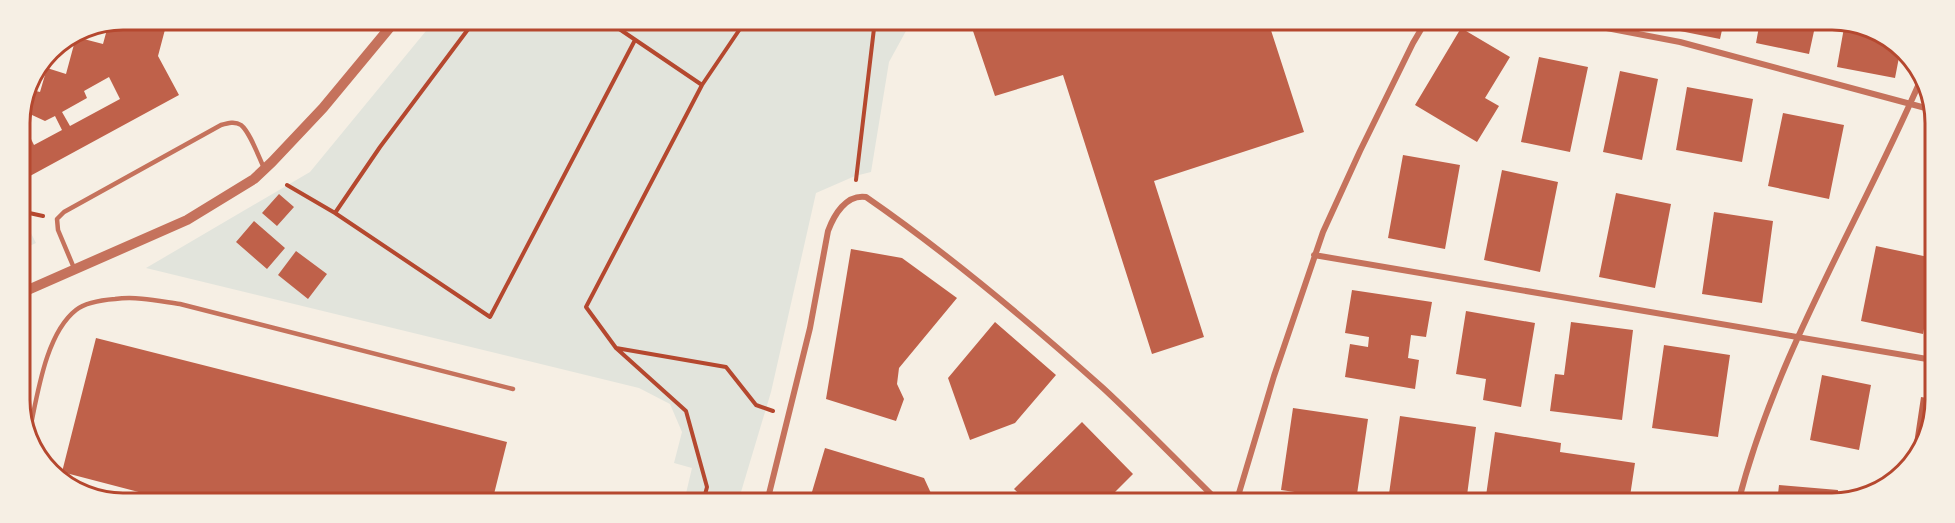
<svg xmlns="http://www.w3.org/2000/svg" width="1955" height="523" font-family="'Sofia Sans Condensed',sans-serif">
<rect width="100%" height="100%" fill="#f6efe4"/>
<path fill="#e2e4dc" d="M 435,20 L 912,20 L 889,62 L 871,172 L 855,176 L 816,193 L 771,392 L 738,502 L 684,502 L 692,468 L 674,463 L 682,432 L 670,404 L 639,388 L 146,268 L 310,172 Z
M 20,212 L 36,243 L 21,250 Z"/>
<path fill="#bf614a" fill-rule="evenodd" d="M 123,20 L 159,20 L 167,22 L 158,56 L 179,95 L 30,176 L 20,157 L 20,116 L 32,90 L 40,92 L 47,68 L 66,74 L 76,37 L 103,44 L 109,22 ZM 109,77 L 120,99 L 70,126 L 62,112 L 87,98 L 84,91 ZM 32,115 L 45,121 L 55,116 L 62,130 L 34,145 L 26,129 Z
M 1007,21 L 1268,21 L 1304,132 L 1154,181 L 1204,337 L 1152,354 L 1063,75 L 995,96 L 973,31 Z
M 1667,21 L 1724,21 L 1720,39 L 1665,28 Z
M 1760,21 L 1816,22 L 1809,54 L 1756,43 Z
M 1845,22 L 1853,22 L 1901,47 L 1895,78 L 1837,67 Z
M 1461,28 L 1510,57 L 1485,98 L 1499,106 L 1477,142 L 1415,105 Z
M 1539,57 L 1588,67 L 1570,152 L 1521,142 Z
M 1620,71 L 1658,79 L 1642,160 L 1603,152 Z
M 1687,87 L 1753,99 L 1742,162 L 1676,150 Z
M 1783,113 L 1844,125 L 1829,199 L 1768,186 Z
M 1403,155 L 1460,165 L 1445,249 L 1388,238 Z
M 1502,170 L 1558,182 L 1540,272 L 1484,260 Z
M 1616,193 L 1671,204 L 1655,288 L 1599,277 Z
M 279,194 L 294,207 L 277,226 L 262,213 Z
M 1714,212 L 1773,221 L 1762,303 L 1702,294 Z
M 254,221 L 285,248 L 267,269 L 236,242 Z
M 1876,246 L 1933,258 L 1933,283 L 1923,334 L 1861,321 Z
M 851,249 L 902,258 L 957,298 L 899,368 L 897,384 L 904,399 L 896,421 L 826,399 Z
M 296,251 L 327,274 L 308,299 L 278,275 Z
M 1352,290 L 1432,302 L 1426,337 L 1411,335 L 1408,358 L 1419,360 L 1415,389 L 1345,377 L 1350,344 L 1368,347 L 1369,337 L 1345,333 Z
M 1466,311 L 1535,323 L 1521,407 L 1483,400 L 1486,379 L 1456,374 Z
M 995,322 L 1056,375 L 1015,423 L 970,440 L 948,378 Z
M 1571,322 L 1633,330 L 1622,420 L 1550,411 L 1555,374 L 1564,375 Z
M 96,338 L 507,442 L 492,502 L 177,502 L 62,472 Z
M 1664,345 L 1730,355 L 1718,437 L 1652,428 Z
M 1822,375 L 1871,385 L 1859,450 L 1810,440 Z
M 1921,397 L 1933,399 L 1933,421 L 1912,457 Z
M 1293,408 L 1368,419 L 1356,501 L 1281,490 Z
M 1400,416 L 1476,427 L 1466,503 L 1388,501 Z
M 1082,422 L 1133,474 L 1104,503 L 1028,502 L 1014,489 Z
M 1495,432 L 1561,443 L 1560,452 L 1635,463 L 1629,503 L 1575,503 L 1558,500 L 1558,503 L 1485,503 Z
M 825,448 L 924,478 L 935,502 L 809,502 Z
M 1779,485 L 1838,490 L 1837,503 L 1777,503 Z"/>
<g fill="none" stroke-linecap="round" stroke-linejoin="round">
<path stroke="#b5482f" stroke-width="4" d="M 606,20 L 702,85
M 856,180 L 875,20
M 287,185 L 335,213 L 490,317 L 635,40
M 20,211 L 43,216
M 335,213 L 380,147 L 475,20
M 616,348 L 726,367 L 756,405 L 773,411
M 703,502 L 707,487 L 686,411 L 616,348 L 586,307 L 702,85 L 746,20"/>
<path stroke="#c5725c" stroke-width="4.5" d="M 74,268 L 58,230 L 57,219 L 64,212 L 221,125 C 228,123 235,121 241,125 C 250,132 259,158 265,170
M 29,434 C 37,398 45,334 76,310 C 86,302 102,300 115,299 C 137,296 159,301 180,304 L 513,389"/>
<path stroke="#c5725c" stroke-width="6" d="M 1570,21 L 1680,42 L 1933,110
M 1314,255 L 1933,360
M 767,502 L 810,328 L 828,231 C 834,215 846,194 866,197 C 950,255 1027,320 1103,388 C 1143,425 1181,465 1220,503
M 1236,503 L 1274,376 L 1323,232 L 1360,151 L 1413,43 L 1426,21
M 1738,503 C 1776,353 1860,221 1921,79"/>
<path stroke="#c5725c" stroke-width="10" d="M 21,293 L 187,220 L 254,179 L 272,162 L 323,108 L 396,20"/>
</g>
<path d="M0 0H1955V523H0ZM123 30H1832A93 93 0 0 1 1925 123V400A93 93 0 0 1 1832 493H123A93 93 0 0 1 30 400V123A93 93 0 0 1 123 30Z" fill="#f6efe4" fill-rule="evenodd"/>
<path fill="none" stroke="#b5482f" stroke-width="3" d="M123 30H1832A93 93 0 0 1 1925 123V400A93 93 0 0 1 1832 493H123A93 93 0 0 1 30 400V123A93 93 0 0 1 123 30Z"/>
</svg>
